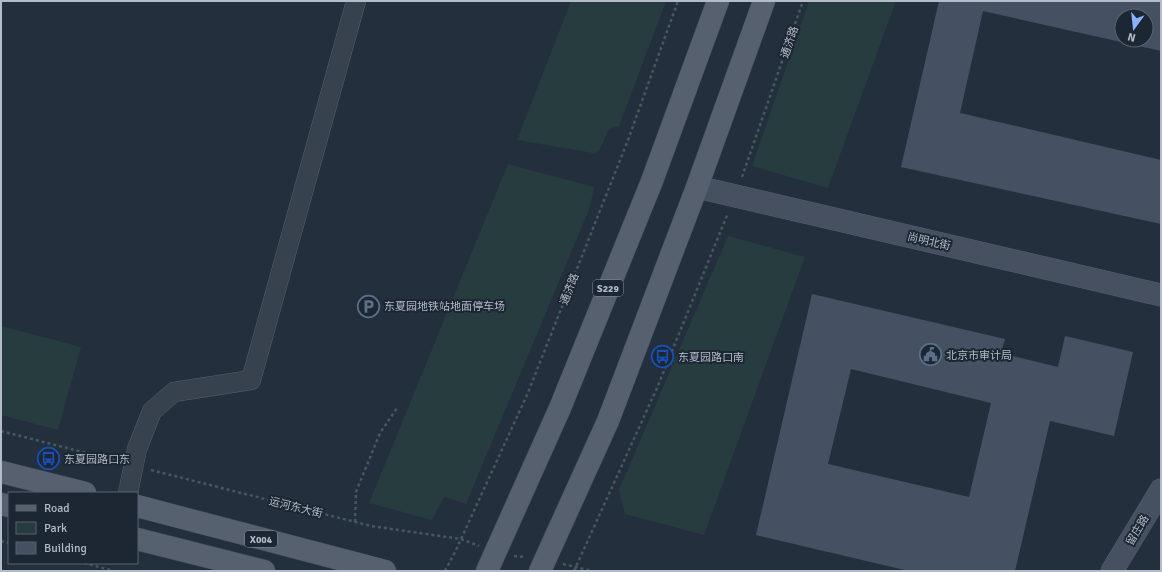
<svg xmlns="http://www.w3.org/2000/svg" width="1162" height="572" font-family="Signika,'Noto Sans SC',sans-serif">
<rect width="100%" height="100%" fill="#242f3e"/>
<path fill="#263c3f" d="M 571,1 L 666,1 L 619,126 L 609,129 L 599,151 L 593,153 L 517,140 Z
M 809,1 L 896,1 L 828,188 L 752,166 Z
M 508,164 L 594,187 L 590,207 L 466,504 L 444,497 L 432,520 L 369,503 Z
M 728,236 L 805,257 L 704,535 L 625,514 L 619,490 Z
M 1,326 L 81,347 L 58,430 L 1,415 Z"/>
<path fill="#455162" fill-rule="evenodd" d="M 939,1 L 1161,1 L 1161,51 L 983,11 L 960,113 L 1161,160 L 1161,224 L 901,167 ZM 1122,16 L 1146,16 L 1146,40 L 1122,40 Z
M 812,294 L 1005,339 L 1001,353 L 1058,367 L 1065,336 L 1133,352 L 1114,436 L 1050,421 L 1015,571 L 909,571 L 756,535 ZM 851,369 L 991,403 L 969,497 L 828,464 Z"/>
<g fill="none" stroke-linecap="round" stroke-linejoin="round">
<defs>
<path id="street" d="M 128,493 L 137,449 L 152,411 L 174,392 L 251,380 L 356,1"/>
<path id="secondary" d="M 697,187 L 1161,295
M 1112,571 L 1161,490"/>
<path id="primary" d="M 1,472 L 85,493
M 1,504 L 9,506
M 137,506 L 385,571
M 137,539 L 264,571
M 487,571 L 560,408 L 652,181 L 718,1
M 540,571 L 608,421 L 697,187 L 764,1"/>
</defs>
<use href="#street" stroke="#565f6c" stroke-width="20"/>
<use href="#secondary" stroke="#565f6c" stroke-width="23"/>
<use href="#primary" stroke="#414a57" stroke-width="23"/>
<path stroke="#44595c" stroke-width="2.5" stroke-dasharray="3 3" stroke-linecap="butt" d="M 742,177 L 803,1
M 1,431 L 117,461
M 151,470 L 371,526 L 461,539 L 479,546
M 355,522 L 356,492 L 380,433 L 397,408
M 1,541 L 9,543
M 514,556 L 525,557
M 84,563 L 114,571
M 563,564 L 592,571
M 445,571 L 456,550 L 527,395 L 628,140 L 678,1
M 574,571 L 657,388 L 728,213"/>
<use href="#street" stroke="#38414e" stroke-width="19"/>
<use href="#secondary" stroke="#465061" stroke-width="22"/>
<use href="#primary" stroke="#56606e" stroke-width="22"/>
</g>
<defs>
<symbol id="parking-ring" viewBox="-11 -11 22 22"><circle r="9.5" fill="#1d2633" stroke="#5c6f8a" stroke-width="1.5"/><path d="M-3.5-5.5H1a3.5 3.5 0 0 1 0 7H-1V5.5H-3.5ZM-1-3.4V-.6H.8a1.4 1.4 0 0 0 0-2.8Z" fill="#5c6f8a"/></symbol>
<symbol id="civic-ring" viewBox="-11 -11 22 22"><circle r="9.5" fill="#1d2633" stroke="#5c6f8a" stroke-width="1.5"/><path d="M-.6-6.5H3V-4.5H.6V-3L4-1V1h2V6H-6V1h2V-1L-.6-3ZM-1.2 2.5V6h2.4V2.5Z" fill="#5c6f8a"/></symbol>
<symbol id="bus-ring" viewBox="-11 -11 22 22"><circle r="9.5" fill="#1d2633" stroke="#1a4fb4" stroke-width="1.5"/><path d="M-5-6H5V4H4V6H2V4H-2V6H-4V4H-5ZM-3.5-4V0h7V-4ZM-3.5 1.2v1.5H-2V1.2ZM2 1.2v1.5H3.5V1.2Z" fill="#1a4fb4"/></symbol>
</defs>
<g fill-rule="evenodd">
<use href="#parking-ring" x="356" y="294" width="25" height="25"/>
<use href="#civic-ring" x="918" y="342" width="25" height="25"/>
<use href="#bus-ring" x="650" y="344" width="25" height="25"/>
<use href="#bus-ring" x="36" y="446" width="25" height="25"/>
</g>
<g text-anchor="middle" stroke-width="4" stroke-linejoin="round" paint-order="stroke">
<g fill="#1d2633" stroke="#878f9c" stroke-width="1">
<rect x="593" y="280" width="30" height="16" rx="3"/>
<rect x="245" y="531" width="32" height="16" rx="3"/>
</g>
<g font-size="10" font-weight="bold" fill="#b4bcc9">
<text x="608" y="292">S229</text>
<text x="261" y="543">X004</text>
</g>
<g font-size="11" fill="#b4bcc9" stroke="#1d2633">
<text transform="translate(789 42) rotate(-71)" y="4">通济路</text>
<text transform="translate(929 241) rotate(13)" y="4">尚明北街</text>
<text transform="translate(569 289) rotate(-69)" y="4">通济路</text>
<text transform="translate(296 507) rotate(14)" y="4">运河东大街</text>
<text transform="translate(1137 530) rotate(-59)" y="4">留庄路</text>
</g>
<g font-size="11" fill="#b4bcc9" stroke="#1d2633" text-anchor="start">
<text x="384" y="310">东夏园地铁站地面停车场</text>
<text x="946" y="359">北京市审计局</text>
<text x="678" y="361">东夏园路口南</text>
<text x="64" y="463">东夏园路口东</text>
</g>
</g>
<rect width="1162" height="572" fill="none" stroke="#b4bcc9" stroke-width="4"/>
<rect x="8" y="492" width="130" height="72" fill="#1d2633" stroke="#59626f"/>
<rect x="16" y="505" width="20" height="6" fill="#56606e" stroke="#59626f"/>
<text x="44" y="512" font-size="12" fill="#b4bcc9">Road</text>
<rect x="16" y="522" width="20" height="12" fill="#263c3f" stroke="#59626f"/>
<text x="44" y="532" font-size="12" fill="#b4bcc9">Park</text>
<rect x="16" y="542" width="20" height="12" fill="#455162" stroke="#59626f"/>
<text x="44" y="552" font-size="12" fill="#b4bcc9">Building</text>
<g transform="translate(1134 28) rotate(195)"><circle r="19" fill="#1d2633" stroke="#59626f"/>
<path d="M0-3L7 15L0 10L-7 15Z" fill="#8ab4f8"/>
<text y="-6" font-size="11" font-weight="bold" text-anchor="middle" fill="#b4bcc9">N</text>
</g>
</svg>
